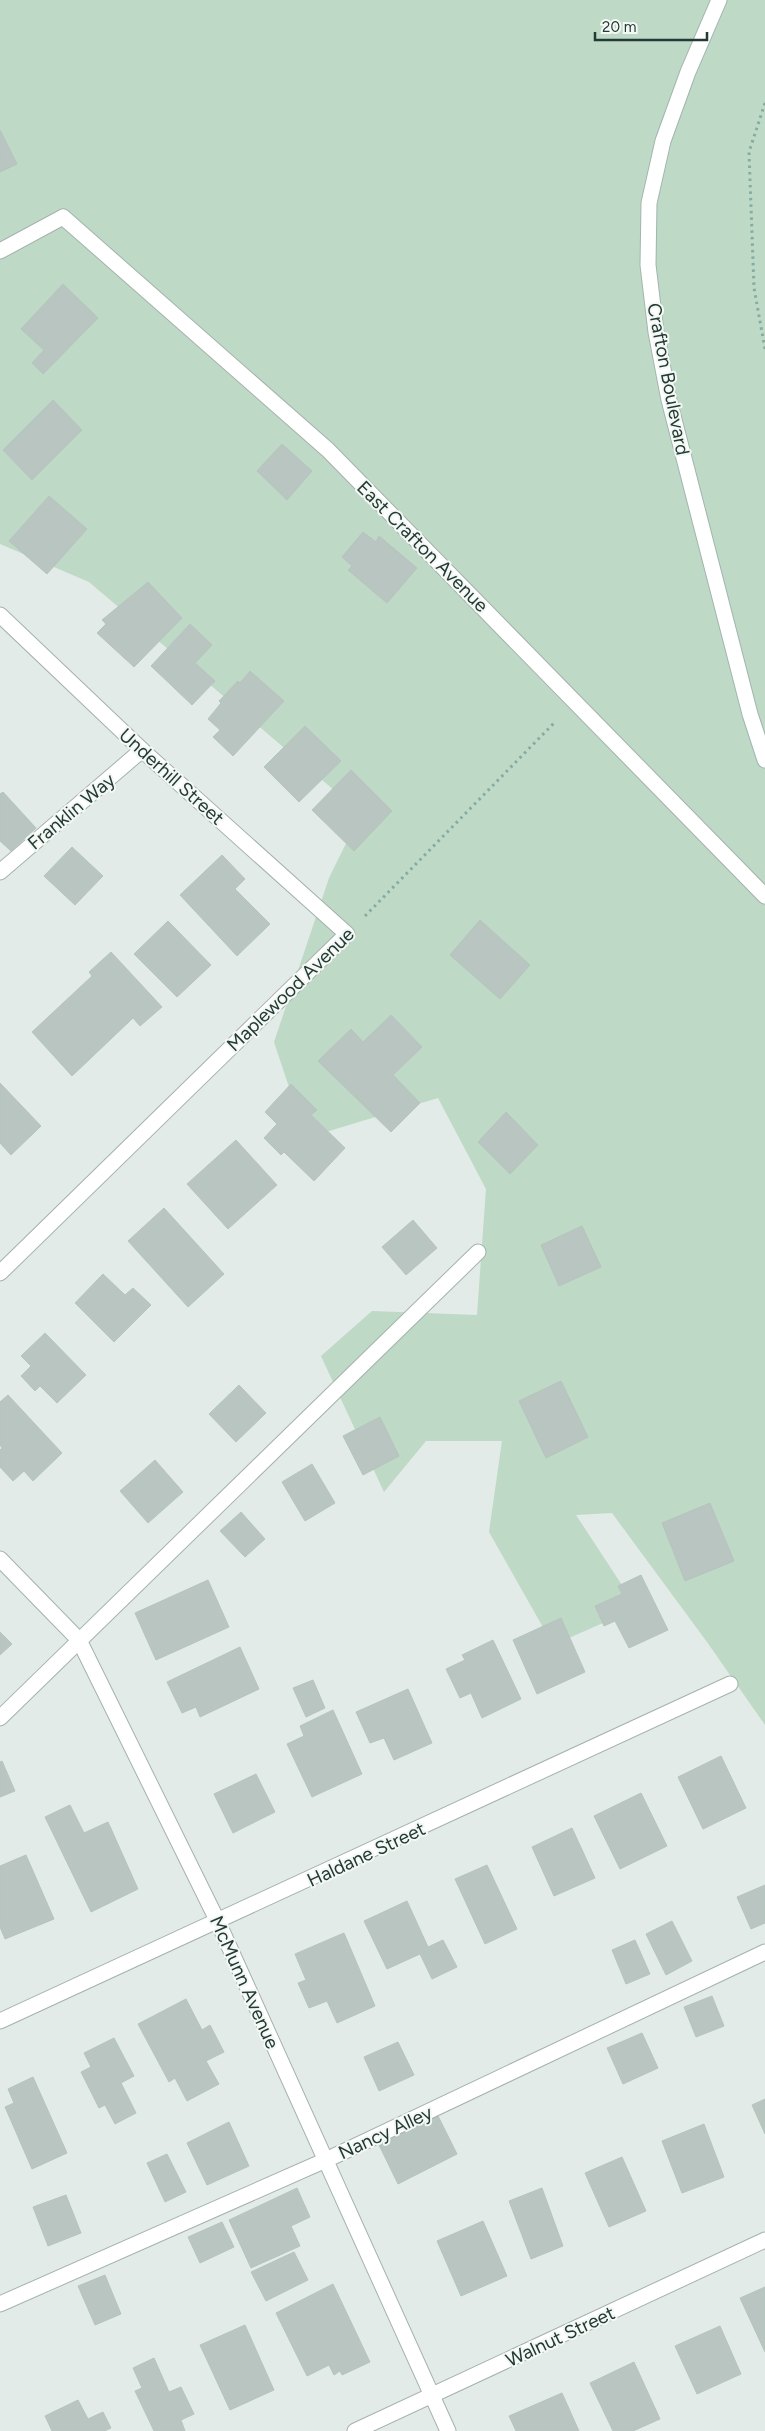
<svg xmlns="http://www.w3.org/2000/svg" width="765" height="2431" font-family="Figtree,sans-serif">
<rect width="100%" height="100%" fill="#e2ebe7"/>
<path fill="#bed9c6" d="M 0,0 L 765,0 L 765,1725 L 707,1642 L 612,1513 L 576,1515 L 637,1608 L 553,1645 L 489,1532 L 502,1441 L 426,1441 L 384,1492 L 321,1356 L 372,1311 L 477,1315 L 486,1189 L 438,1098 L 306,1138 L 274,1042 L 329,878 L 361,813 L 89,582 L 0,544 Z"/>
<path fill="#b8c5c0" stroke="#b6c4be" d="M 0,130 L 17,164 L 0,172 Z
M 63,284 L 98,318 L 43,374 L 32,363 L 44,350 L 21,329 Z
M 53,400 L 82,430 L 32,480 L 3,450 Z
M 282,444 L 312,471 L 287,500 L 257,471 Z
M 49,496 L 87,529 L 47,574 L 9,541 Z
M 363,532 L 376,542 L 379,536 L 417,568 L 387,603 L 348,570 L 352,566 L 342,557 Z
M 148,582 L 182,618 L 134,667 L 97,633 L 106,624 L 102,620 Z
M 190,624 L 212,645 L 195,663 L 215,681 L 192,705 L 151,666 Z
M 250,671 L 284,701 L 233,756 L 213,737 L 220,730 L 208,719 L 221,703 L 219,701 L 238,681 L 240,683 Z
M 305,726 L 341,761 L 299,802 L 264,767 Z
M 351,770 L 392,811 L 354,851 L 312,810 Z
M 3,792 L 36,828 L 11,851 L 0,841 L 0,794 Z
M 72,847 L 103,876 L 75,905 L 44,876 Z
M 222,855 L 245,879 L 235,889 L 270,924 L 237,956 L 180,895 Z
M 480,920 L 530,965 L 500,999 L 450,955 Z
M 168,921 L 211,965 L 177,997 L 134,954 Z
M 111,952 L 162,1007 L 140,1026 L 133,1018 L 72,1076 L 32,1032 L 92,976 L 89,972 Z
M 391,1015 L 422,1047 L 393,1075 L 420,1103 L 391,1132 L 318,1061 L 351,1029 L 363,1042 Z
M 0,1083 L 41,1126 L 11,1155 L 0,1143 Z
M 291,1084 L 317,1110 L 311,1115 L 345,1148 L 314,1181 L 284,1152 L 281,1155 L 264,1138 L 277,1124 L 265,1112 Z
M 506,1112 L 538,1145 L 510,1174 L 478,1142 Z
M 236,1140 L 277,1185 L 228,1229 L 187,1184 Z
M 164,1208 L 224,1274 L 188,1307 L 128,1241 Z
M 413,1220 L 437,1248 L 406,1275 L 382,1247 Z
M 582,1226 L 601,1267 L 559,1286 L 541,1245 Z
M 103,1274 L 125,1295 L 133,1288 L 151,1305 L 114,1342 L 75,1303 Z
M 45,1333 L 86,1375 L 57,1403 L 40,1386 L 35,1391 L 21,1376 L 31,1366 L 21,1356 Z
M 561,1381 L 588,1437 L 546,1458 L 519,1401 Z
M 239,1385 L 266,1413 L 236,1442 L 209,1414 Z
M 8,1395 L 62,1453 L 33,1481 L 24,1471 L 13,1481 L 0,1467 L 0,1450 L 2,1448 L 0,1445 L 0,1402 Z
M 380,1417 L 399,1456 L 363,1475 L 343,1436 Z
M 155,1460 L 183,1492 L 148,1523 L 120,1491 Z
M 312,1464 L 335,1503 L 305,1521 L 282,1482 Z
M 710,1503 L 734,1561 L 685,1581 L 662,1523 Z
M 241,1512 L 265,1539 L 245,1557 L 220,1531 Z
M 641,1575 L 668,1630 L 629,1648 L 615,1621 L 604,1626 L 595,1606 L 622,1594 L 618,1586 Z
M 208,1580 L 229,1627 L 156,1660 L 135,1613 Z
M 561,1618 L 585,1672 L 537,1694 L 513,1640 Z
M 0,1632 L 12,1644 L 0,1655 Z
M 493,1640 L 521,1699 L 482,1718 L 471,1693 L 460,1698 L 446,1669 L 465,1660 L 462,1655 Z
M 240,1647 L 259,1689 L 200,1717 L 196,1707 L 182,1713 L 167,1682 Z
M 313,1680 L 325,1708 L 306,1717 L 293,1688 Z
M 408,1689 L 432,1743 L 394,1760 L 384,1738 L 370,1743 L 356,1712 Z
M 333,1710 L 362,1774 L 312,1797 L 287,1744 L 304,1736 L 300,1726 Z
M 721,1756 L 746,1808 L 703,1829 L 678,1777 Z
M 2,1761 L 15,1791 L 0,1797 L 0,1762 Z
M 256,1774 L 275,1812 L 233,1833 L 214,1794 Z
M 641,1793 L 667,1846 L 620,1869 L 594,1816 Z
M 70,1805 L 84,1833 L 108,1822 L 138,1889 L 91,1912 L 45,1817 Z
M 572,1828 L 595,1878 L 554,1896 L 532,1847 Z
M 26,1855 L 54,1919 L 5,1939 L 0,1927 L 0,1866 Z
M 487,1865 L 517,1929 L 485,1944 L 455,1879 Z
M 765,1885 L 765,1923 L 751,1929 L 737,1897 Z
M 407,1901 L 428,1947 L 443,1940 L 457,1967 L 432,1979 L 420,1954 L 387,1969 L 364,1921 Z
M 672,1921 L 692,1961 L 666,1975 L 646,1934 Z
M 344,1933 L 375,2006 L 337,2023 L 327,2001 L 309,2008 L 298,1983 L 306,1980 L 295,1954 Z
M 635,1940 L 650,1974 L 626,1984 L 612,1950 Z
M 712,1996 L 724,2026 L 696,2037 L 684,2007 Z
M 186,1999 L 202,2030 L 210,2025 L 224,2052 L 206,2061 L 219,2084 L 187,2101 L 175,2078 L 169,2082 L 138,2024 Z
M 642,2033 L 658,2068 L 623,2084 L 607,2048 Z
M 114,2038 L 134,2076 L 121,2083 L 136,2113 L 115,2124 L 105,2105 L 99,2108 L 81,2072 L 91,2067 L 84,2053 Z
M 398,2042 L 414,2075 L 379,2091 L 364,2057 Z
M 33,2077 L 67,2153 L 32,2169 L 5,2107 L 14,2103 L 8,2089 Z
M 765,2099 L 765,2134 L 752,2105 Z
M 438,2116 L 457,2154 L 398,2184 L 379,2145 Z
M 229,2122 L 249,2166 L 207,2185 L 187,2143 Z
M 704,2124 L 724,2177 L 682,2193 L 662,2141 Z
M 167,2154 L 186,2192 L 165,2202 L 147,2163 Z
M 622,2157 L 646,2211 L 609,2227 L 585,2173 Z
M 297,2188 L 310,2217 L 291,2226 L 300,2246 L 251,2268 L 229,2220 Z
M 542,2188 L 563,2246 L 531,2259 L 509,2201 Z
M 66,2195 L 81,2233 L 48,2246 L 33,2207 Z
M 483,2221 L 507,2276 L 461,2296 L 437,2241 Z
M 222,2222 L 234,2247 L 200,2263 L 188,2237 Z
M 294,2252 L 308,2280 L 266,2301 L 251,2272 Z
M 105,2275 L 121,2314 L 95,2325 L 78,2286 Z
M 333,2284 L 370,2362 L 342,2375 L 340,2371 L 334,2375 L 329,2365 L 307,2376 L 276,2313 Z
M 765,2287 L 765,2352 L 740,2298 Z
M 245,2325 L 274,2390 L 230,2410 L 200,2345 Z
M 720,2326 L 741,2374 L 697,2394 L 675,2346 Z
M 154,2358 L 169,2392 L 181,2387 L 194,2414 L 181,2420 L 185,2431 L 154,2431 L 135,2391 L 142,2388 L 133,2368 Z
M 634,2362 L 660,2419 L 633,2431 L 613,2431 L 590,2383 Z
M 562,2393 L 579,2431 L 516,2431 L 509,2416 Z
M 78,2400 L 88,2419 L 103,2412 L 111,2428 L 105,2431 L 52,2431 L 45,2416 Z"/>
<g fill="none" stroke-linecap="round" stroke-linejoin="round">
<defs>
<path id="lane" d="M 0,872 L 142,750
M 0,1718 L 478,1252
M 0,2304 L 326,2160 L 765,1952"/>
<path id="street" d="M 0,251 L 63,217 L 328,450 L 765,896
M 0,615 L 142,750 L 347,934 L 0,1273
M 0,1559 L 79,1640 L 218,1922 L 448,2431
M 0,2021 L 730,1684
M 355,2431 L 765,2240"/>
<path id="secondary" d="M 719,0 L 688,72 L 663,141 L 649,203 L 648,265 L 656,332 L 669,400 L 750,714 L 765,760"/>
</defs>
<use href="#lane" stroke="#a5b2ae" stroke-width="17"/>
<use href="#street" stroke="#a5b2ae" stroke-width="17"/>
<use href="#secondary" stroke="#a2b5af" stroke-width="17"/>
<path stroke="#86aba0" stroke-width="3" stroke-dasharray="2.5 4" stroke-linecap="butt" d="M 765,103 L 749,152 L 754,288 L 765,349
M 365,916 L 555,722"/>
<use href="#lane" stroke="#fff" stroke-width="15"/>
<use href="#street" stroke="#fff" stroke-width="15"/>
<use href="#secondary" stroke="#fff" stroke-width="15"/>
</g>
<g text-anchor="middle" stroke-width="4" stroke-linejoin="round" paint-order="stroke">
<g font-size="19" fill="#243a34" stroke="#f3f8f5">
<text transform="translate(669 379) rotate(79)" y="7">Crafton Boulevard</text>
<text transform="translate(423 546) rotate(45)" y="7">East Crafton Avenue</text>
<text transform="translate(172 776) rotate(42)" y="7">Underhill Street</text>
<text transform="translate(71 811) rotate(-40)" y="7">Franklin Way</text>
<text transform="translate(290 989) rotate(-44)" y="7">Maplewood Avenue</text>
<text transform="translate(366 1854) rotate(-25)" y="7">Haldane Street</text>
<text transform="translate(245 1982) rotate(66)" y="7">McMunn Avenue</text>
<text transform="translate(385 2132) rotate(-25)" y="7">Nancy Alley</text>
<text transform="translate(560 2336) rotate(-25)" y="7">Walnut Street</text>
</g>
</g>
<path d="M595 32v8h112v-8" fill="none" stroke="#243a34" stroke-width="2.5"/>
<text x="602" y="32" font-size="15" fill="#243a34" stroke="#f3f8f5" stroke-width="4" paint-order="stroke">20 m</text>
</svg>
